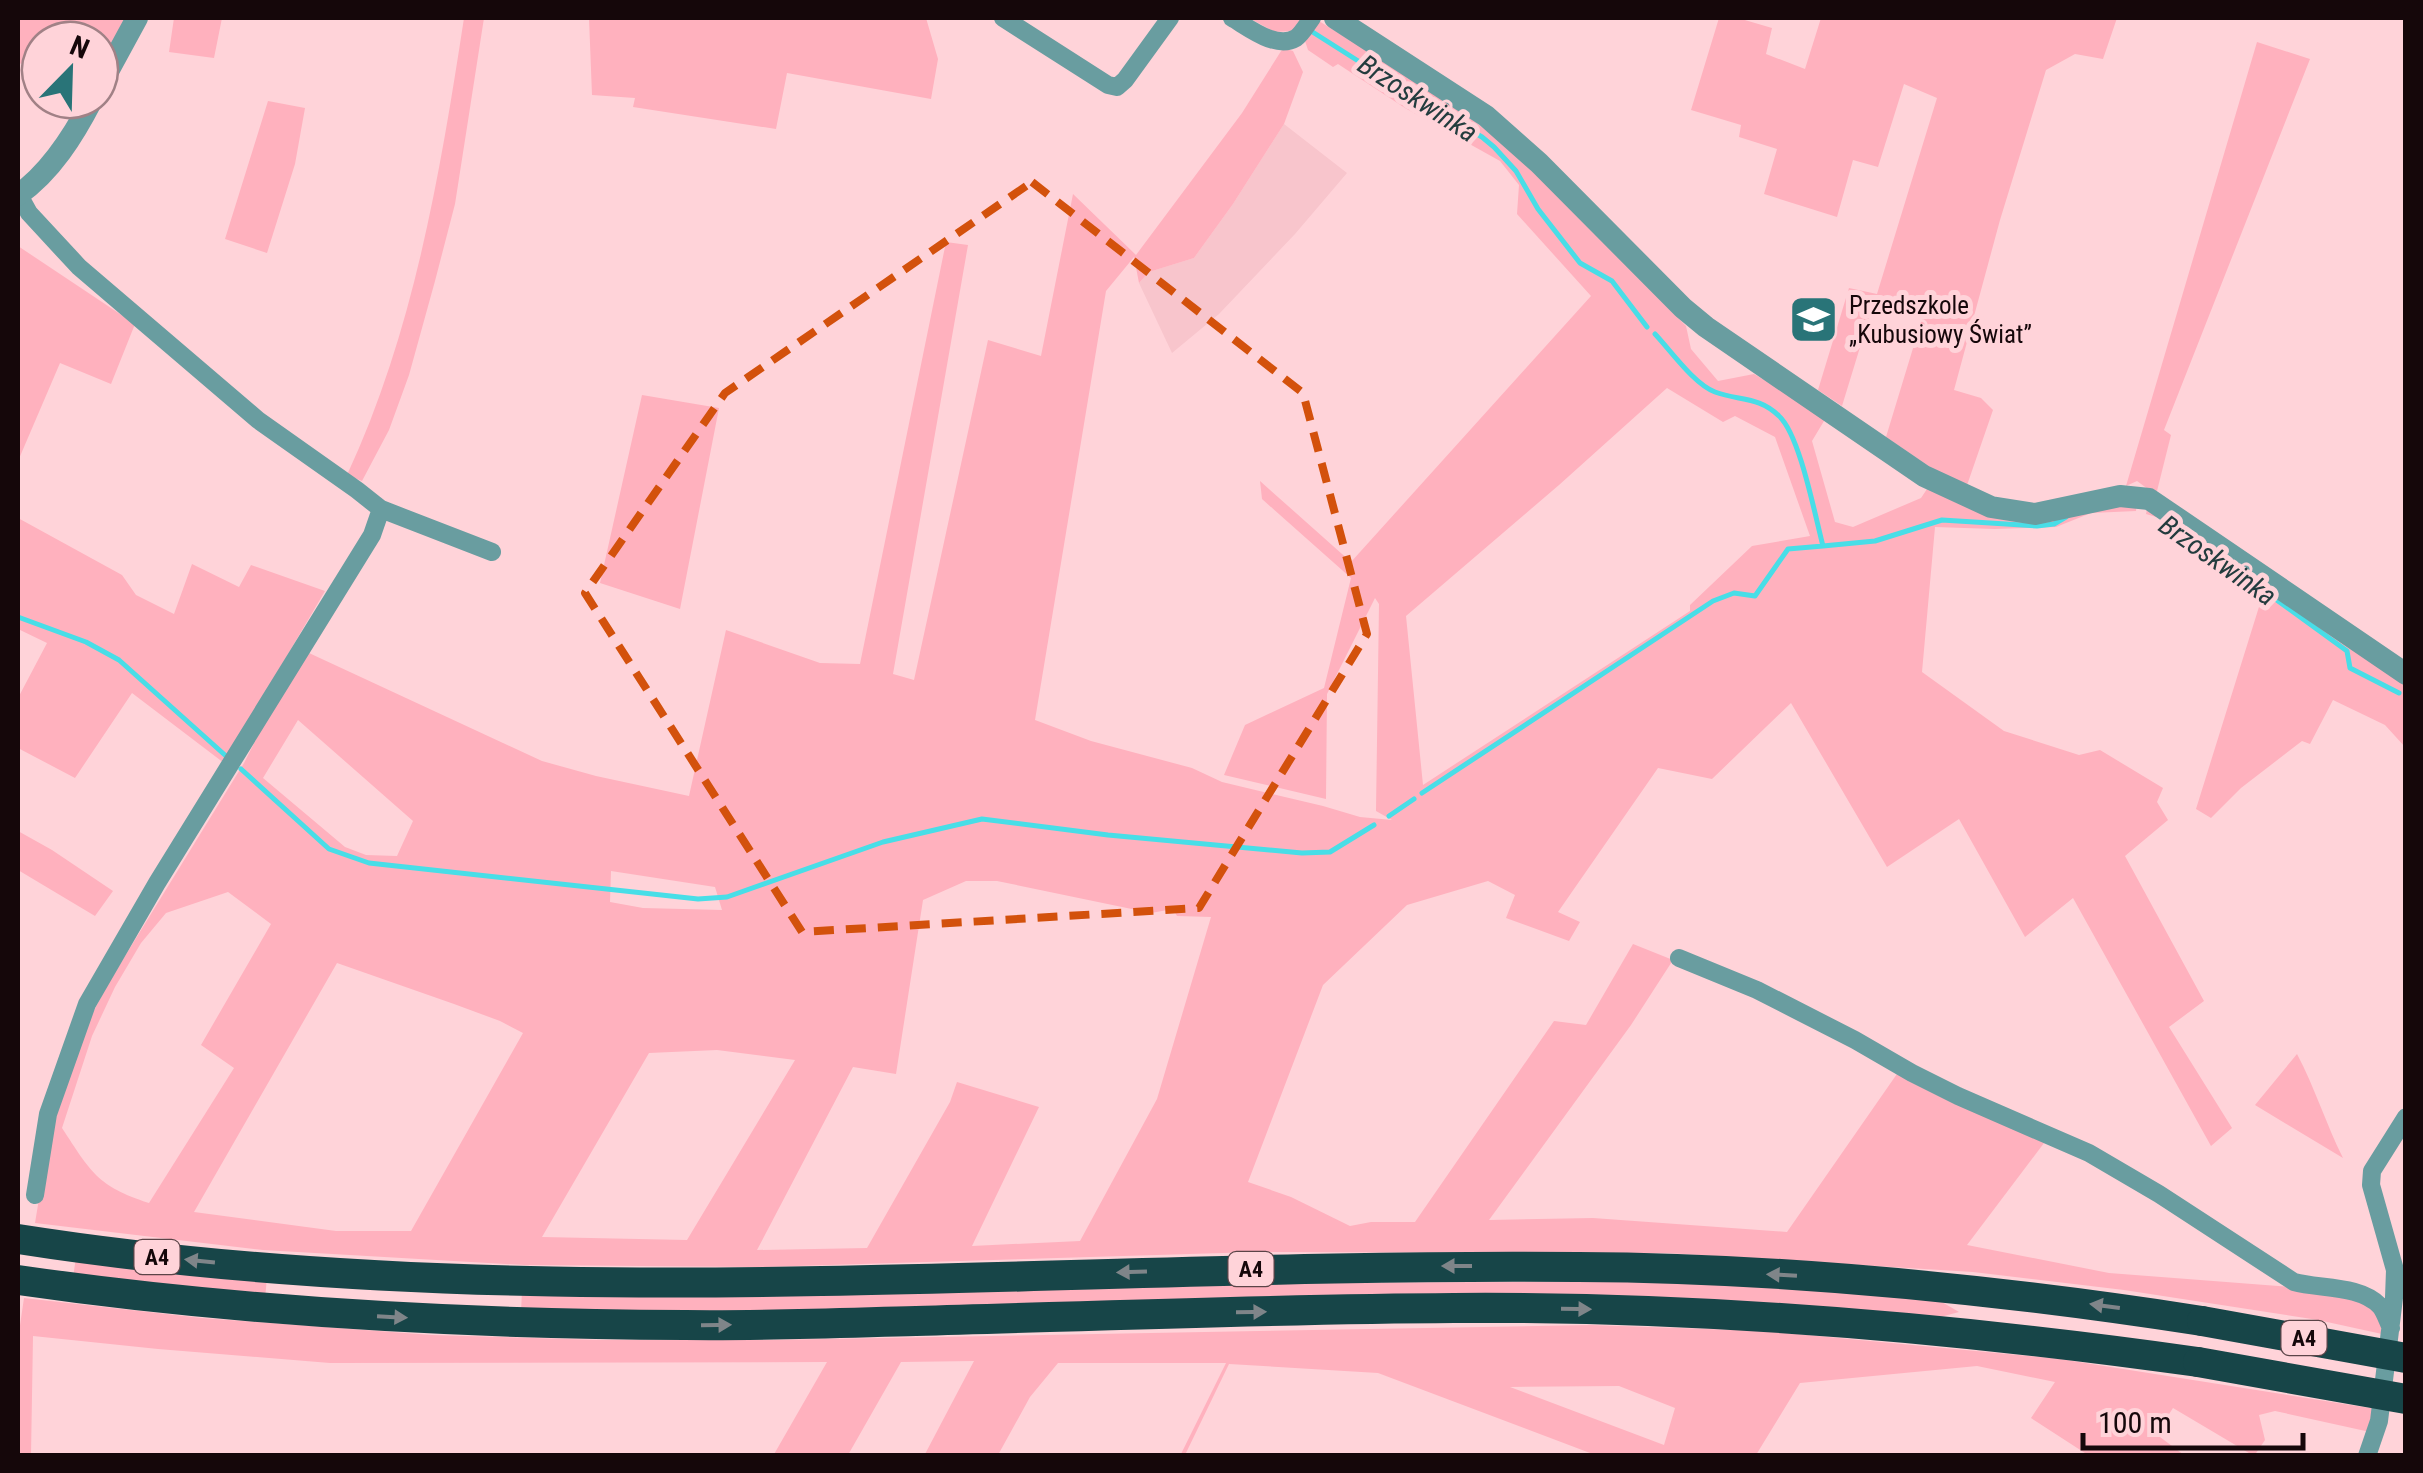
<svg xmlns="http://www.w3.org/2000/svg" width="2423" height="1473" font-family="'Roboto Condensed',sans-serif">
<rect width="100%" height="100%" fill="#ffd3d9"/>
<path fill="#f8c5cc" d="M 1284,124 L 1347,173 L 1295,234 L 1219,314 L 1172,353 L 1139,283 L 1149,272 L 1194,258 L 1233,204 Z"/>
<path fill="#ffb1be" fill-rule="evenodd" d="M 18,18 L 127,18 L 100,69 L 100,40 L 40,40 L 40,68 L 18,63 Z
M 174,18 L 222,18 L 214,58 L 169,52 Z
M 464,18 L 484,18 L 455,204 L 435,281 L 409,375 L 389,430 L 362,481 L 347,475 C 414,331 440,174 464,18 Z
M 589,18 L 926,18 L 938,59 L 931,99 L 787,73 L 776,129 L 633,107 L 635,98 L 592,95 Z
M 1249,18 L 1314,18 L 1443,97 L 1519,156 L 1686,326 L 1691,349 L 1718,381 L 1754,374 L 1827,416 L 1812,441 L 1835,522 L 1853,527 L 1921,498 L 1931,483 L 1990,510 L 2137,502 L 2136,511 L 2091,513 L 2056,527 L 1994,529 L 1935,527 L 1922,672 L 2004,731 L 2079,755 L 2100,750 L 2163,788 L 2157,802 L 2168,820 L 2125,856 L 2204,1001 L 2169,1027 L 2232,1128 L 2211,1146 L 2073,898 L 2025,937 L 1959,819 L 1887,867 L 1791,703 L 1712,779 L 1658,768 L 1558,912 L 1580,922 L 1569,941 L 1506,918 L 1515,895 L 1488,881 L 1407,905 L 1323,985 L 1248,1182 L 1291,1197 L 1350,1226 L 1371,1222 L 1415,1222 L 1554,1021 L 1586,1025 L 1633,944 L 1673,960 L 1631,1025 L 1489,1220 L 1593,1218 L 1787,1232 L 1899,1071 L 2047,1139 L 1967,1245 L 2109,1273 L 2291,1287 L 2353,1297 L 2379,1312 L 2382,1334 L 2318,1320 L 2124,1290 L 1973,1272 L 1667,1253 L 1256,1252 L 758,1267 L 525,1265 L 263,1250 L 35,1223 L 53,1114 L 89,1020 L 109,982 L 244,763 L 274,704 L 309,653 L 542,761 L 596,776 L 689,796 L 726,630 L 820,663 L 860,664 L 946,242 L 968,245 L 893,674 L 914,680 L 988,340 L 1041,356 L 1073,194 L 1136,255 L 1242,113 L 1283,48 L 1293,51 L 1303,72 L 1284,124 L 1233,204 L 1194,258 L 1149,272 L 1139,283 L 1134,257 L 1106,291 L 1035,720 L 1091,741 L 1192,768 L 1222,782 L 1323,806 L 1360,817 L 1392,820 L 1376,811 L 1379,604 L 1375,598 L 1327,694 L 1326,799 L 1224,775 L 1245,725 L 1324,688 L 1351,578 L 1262,499 L 1260,481 L 1351,562 L 1591,296 L 1517,214 L 1519,185 L 1500,161 L 1405,108 L 1338,64 L 1333,67 L 1308,50 L 1305,41 L 1291,31 L 1275,32 ZM 1667,388 L 1723,422 L 1735,416 L 1775,437 L 1810,536 L 1752,546 L 1690,605 L 1690,611 L 1423,785 L 1406,616 L 1559,485 ZM 298,720 L 413,821 L 397,856 L 366,855 L 345,847 L 263,778 ZM 611,871 L 715,887 L 722,910 L 643,908 L 610,902 ZM 966,881 L 997,881 L 1151,913 L 1173,909 L 1177,916 L 1211,917 L 1157,1099 L 1080,1241 L 972,1246 L 1039,1107 L 957,1082 L 950,1102 L 867,1248 L 757,1250 L 853,1067 L 896,1074 L 923,900 ZM 228,892 L 271,924 L 201,1045 L 234,1068 L 149,1203 C 97,1186 91,1172 62,1128 L 92,1036 L 115,987 L 141,943 L 166,913 ZM 337,963 L 454,1004 L 500,1021 L 523,1033 L 411,1231 L 336,1231 L 194,1212 ZM 717,1050 L 795,1060 L 687,1240 L 542,1237 L 649,1053 Z
M 1719,18 L 1738,18 L 1772,28 L 1766,54 L 1805,69 L 1821,18 L 2117,18 L 2103,59 L 2075,54 L 2046,70 L 2000,220 L 1954,390 L 1981,398 L 1993,410 L 1965,491 L 1886,437 L 1924,312 L 1876,295 L 1842,406 L 1818,390 L 1849,288 L 1877,294 L 1937,98 L 1904,84 L 1878,167 L 1853,160 L 1837,217 L 1764,194 L 1777,149 L 1739,137 L 1741,125 L 1691,110 Z
M 2257,42 L 2310,59 L 2164,430 L 2171,435 L 2156,495 L 2137,481 L 2126,486 Z
M 268,101 L 305,108 L 295,164 L 267,253 L 225,239 Z
M 18,246 L 135,324 L 111,384 L 60,363 L 18,461 Z
M 642,395 L 719,408 L 680,609 L 600,583 Z
M 2148,505 L 2405,684 L 2405,747 L 2385,725 L 2333,700 L 2310,744 L 2302,741 L 2241,788 L 2211,818 L 2196,809 L 2263,594 L 2163,519 L 2146,514 Z
M 18,518 L 122,575 L 136,595 L 174,614 L 192,564 L 239,587 L 251,565 L 325,591 L 224,763 L 132,693 L 75,778 L 18,748 L 18,698 L 47,643 L 18,629 Z
M 18,831 L 52,850 L 113,891 L 95,916 L 18,870 Z
M 2297,1054 C 2315,1088 2326,1124 2343,1158 L 2255,1105 Z
M 76,1257 L 267,1277 L 265,1299 L 73,1278 Z
M 1716,1281 L 1930,1295 L 1959,1312 L 1929,1320 L 726,1315 L 521,1312 L 522,1291 L 1068,1284 Z
M 24,1298 L 202,1318 L 432,1335 L 600,1340 L 769,1340 L 1591,1325 L 1765,1331 L 2060,1359 L 2376,1409 L 2370,1432 L 2275,1411 L 2259,1415 L 2265,1440 L 2254,1456 L 2173,1408 L 2156,1434 L 2184,1455 L 2088,1455 L 2031,1418 L 2055,1382 L 1977,1366 L 1800,1383 L 1756,1455 L 1598,1456 L 1378,1373 L 1229,1364 L 1185,1455 L 1180,1456 L 1226,1363 L 1058,1363 L 1030,1397 L 998,1455 L 924,1456 L 974,1361 L 901,1362 L 848,1455 L 773,1456 L 827,1362 L 330,1363 L 158,1349 L 33,1336 L 31,1455 L 18,1456 L 18,1339 ZM 1619,1386 L 1675,1408 L 1664,1445 L 1510,1387 Z"/>
<g fill="none" stroke-linecap="round" stroke-linejoin="round">
<path stroke="#48dee7" stroke-width="5" d="M 1311,31 L 1385,78 L 1430,101 L 1448,117 L 1482,137 L 1494,147 L 1516,171 L 1538,209 L 1580,263 L 1612,281 L 1647,327
M 1655,334 C 1671,351 1694,384 1715,392 C 1739,401 1759,396 1779,416 C 1800,435 1815,516 1823,546 L 1875,541 L 1942,520 L 2037,526 L 2054,524 L 2066,517
M 2256,585 L 2347,651 L 2350,668 L 2399,693
M 18,617 L 86,642 L 119,660 L 226,756
M 241,769 L 329,849 L 369,863 L 698,899 L 727,897 L 883,842 L 982,819 L 1108,835 L 1302,853 L 1330,852 L 1374,825
M 1422,793 L 1713,601 L 1734,593 L 1755,596 L 1788,549 L 1823,546
M 1389,816 L 1414,799"/>
<path stroke="#699da0" stroke-width="18" d="M 1003,18 L 1108,85 L 1117,87 L 1125,80 L 1170,18
M 1232,18 C 1248,27 1276,50 1296,38 C 1302,34 1308,23 1312,18
M 19,195 L 29,213 L 79,267 L 258,420 L 357,490 L 381,509 L 372,535 L 157,883 L 87,1004 L 48,1114 L 35,1195
M 381,509 L 492,552
M 1679,958 L 1757,990 L 1855,1040 L 1912,1073 L 1958,1096 L 2089,1153 L 2159,1194 L 2294,1282 C 2320,1289 2360,1285 2380,1306 C 2385,1312 2387,1320 2391,1328
M 2367,1456 L 2379,1421 L 2394,1298 L 2395,1270 L 2371,1185 L 2372,1171 L 2406,1117"/>
<path stroke="#699da0" stroke-width="22" d="M 1335,18 L 1486,116 L 1539,163 L 1683,308 L 1706,327 L 1924,476 L 1991,507 L 2035,514 L 2120,496 L 2149,499 L 2406,674
M 100,86 L 137,18
M 18,195 C 51,172 74,135 92,100"/>
<path stroke="#174548" stroke-width="30" d="M 18,1239 C 534,1320 1058,1262 1578,1267 C 1787,1268 1995,1289 2202,1321
M 18,1280 C 239,1312 462,1324 685,1325 C 762,1326 839,1323 916,1321 C 1095,1316 1275,1309 1454,1308 C 1705,1306 1950,1327 2198,1362"/>
<path stroke="#174548" stroke-width="30" d="M 2202,1321 L 2406,1358
M 2198,1362 L 2406,1399"/>
</g>
<defs><path id="oneway-solid" d="M-6-.8H1V-3.2L6.5 0L1 3.2V.8H-6Z" transform="scale(2.5)"/></defs>
<g fill="#7f8589">
<use href="#oneway-solid" transform="translate(200 1261) rotate(-174)"/>
<use href="#oneway-solid" transform="translate(1457 1266) rotate(180)"/>
<use href="#oneway-solid" transform="translate(1132 1272) rotate(178)"/>
<use href="#oneway-solid" transform="translate(1782 1275) rotate(-177)"/>
<use href="#oneway-solid" transform="translate(2105 1306) rotate(-172)"/>
<use href="#oneway-solid" transform="translate(1576 1309) rotate(1)"/>
<use href="#oneway-solid" transform="translate(1251 1312) rotate(-1)"/>
<use href="#oneway-solid" transform="translate(392 1317) rotate(3)"/>
<use href="#oneway-solid" transform="translate(716 1325) rotate(-1)"/>
</g>
<path fill="none" stroke="#d3510c" stroke-width="8" stroke-dasharray="20 12" stroke-linejoin="round" d="M 1032,182 L 1303,393 L 1367,634 L 1199,908 L 802,932 L 585,593 L 725,393 Z"/>
<defs>
<symbol id="school-square" viewBox="-11 -11 22 22"><rect x="-9" y="-9" width="18" height="18" rx="4" fill="#297478" stroke="#ffd3d9"/><path d="M0-5L7-2L0 1L-7-2ZM-4 1L0 2.5L4 1V4Q0 6-4 4Z" fill="#fff"/></symbol>
</defs>
<g fill-rule="evenodd">
<use href="#school-square" x="1786" y="292" width="55" height="55"/>
</g>
<g text-anchor="middle" stroke-width="10" stroke-linejoin="round" paint-order="stroke">
<g fill="#ffd3d9" stroke="#5b4448" stroke-width="2.5">
<rect x="134.5" y="1240" width="45" height="34" rx="8"/>
<rect x="1228.5" y="1252" width="45" height="34" rx="8"/>
<rect x="2281.5" y="1321" width="45" height="34" rx="8"/>
</g>
<g font-size="22" font-weight="bold" fill="#15070a">
<text x="157" y="1265">A4</text>
<text x="1251" y="1277">A4</text>
<text x="2304" y="1346">A4</text>
</g>
<g font-size="25" fill="#15070a" stroke="#ffd3d9" text-anchor="start">
<text x="1849" y="314">Przedszkole<tspan x="1849" dy="29">„Kubusiowy Świat”</tspan></text>
</g>
<g font-size="28" font-style="italic" fill="#233c3e" stroke="#ffd3d9">
<text transform="translate(1418 98) rotate(33)" y="10">Brzoskwinka</text>
<text transform="translate(2218 560) rotate(35)" y="10">Brzoskwinka</text>
</g>
</g>
<rect width="2423" height="1473" fill="none" stroke="#15070a" stroke-width="40"/>
<g transform="translate(70 70) rotate(23)"><circle r="48" fill="#ffd3d9" stroke="#a18186" stroke-width="2.5"/>
<path d="M0-8L18 38L0 25L-18 38Z" fill="#297478"/>
<text y="-15" font-size="28" font-weight="bold" text-anchor="middle" fill="#15070a">N</text>
</g>
<path d="M2083 1433v15h220v-15" fill="none" stroke="#15070a" stroke-width="5"/>
<text x="2098" y="1433" font-size="30" fill="#15070a" stroke="#ffd3d9" stroke-width="8" paint-order="stroke">100 m</text>
</svg>
